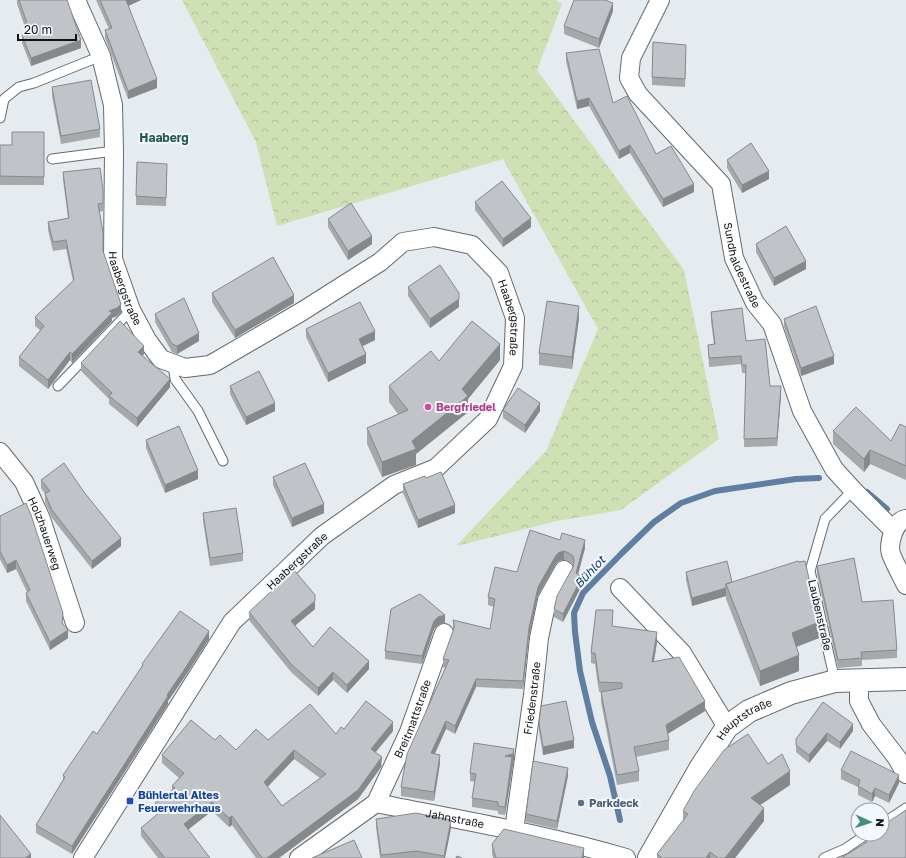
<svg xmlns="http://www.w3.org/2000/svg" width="906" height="858" font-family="'Golos Text',sans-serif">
<defs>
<pattern id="forest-crowns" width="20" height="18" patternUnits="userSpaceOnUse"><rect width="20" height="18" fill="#cfe0b5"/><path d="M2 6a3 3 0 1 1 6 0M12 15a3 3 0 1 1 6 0" fill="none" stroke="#b1bf9b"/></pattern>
</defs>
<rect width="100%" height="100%" fill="#e6ebef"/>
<path fill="url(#forest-crowns)" d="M 182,0 L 556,0 L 562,4 L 537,70 L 684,270 L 719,439 L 621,510 L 557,521 L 456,546 L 546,451 L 598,329 L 503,159 L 277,226 L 256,142 Z"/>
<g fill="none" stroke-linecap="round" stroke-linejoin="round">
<path stroke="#607ea1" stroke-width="6" d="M 867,492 L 887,509
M 620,820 L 610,776 L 592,722 L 580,671 L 575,632 L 574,613 L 583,593 L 622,553 L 654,522 L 681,503 L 715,491 L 796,479 L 819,478"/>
<defs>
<path id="lane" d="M 0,118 L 4,99 L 19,87 L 34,83 L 101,56
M 52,159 L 114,151
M 173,363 L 175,379 L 198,411 L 223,461
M 58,386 L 131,310
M 835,681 L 810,571 L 825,519 L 853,490
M 882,824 L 906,808
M 824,858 L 845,849 L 867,834"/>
<g id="street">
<path id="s1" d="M 76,0 L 101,56 L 113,105 L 114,151 L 113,259 L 131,310 L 147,340 L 161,359 L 185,368 L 210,365 L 301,312 L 380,262 L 403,242 L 434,237 L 472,245 L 499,273 L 515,318 L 513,366 L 488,419 L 436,468 L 394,485 L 322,536 L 232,622 L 83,858"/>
<path id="s2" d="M 660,0 L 631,58 L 629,78 L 638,94 L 721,184 L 734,258 L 755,303 L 772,324 L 802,411 L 834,469 L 853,490 L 893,530"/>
<path id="s3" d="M 0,452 L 24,482 L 41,519 L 75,623"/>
<path d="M 906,519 C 894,521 888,544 891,554 C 895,564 901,575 906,585"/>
<path d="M 620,588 L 682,653 L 727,727"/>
<path d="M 859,680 L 859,701 L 871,724 L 897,758 L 906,774"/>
<path id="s4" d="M 376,803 L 409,732 L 444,633"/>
<path id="s5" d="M 514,830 L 533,695 L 539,638 L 547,600 L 564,570"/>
<path id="s6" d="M 299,858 L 376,803 C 460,820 544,834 626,858"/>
</g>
<g id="secondary">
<path id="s7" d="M 649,858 L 701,767 L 727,727 L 749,711 L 791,693 L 835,681 L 906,679"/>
</g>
</defs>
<use href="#lane" stroke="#666a6e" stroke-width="11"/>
<use href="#street" stroke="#666a6e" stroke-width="20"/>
<use href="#secondary" stroke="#666a6e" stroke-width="24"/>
<use href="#lane" stroke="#fff" stroke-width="9"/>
<use href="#street" stroke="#fff" stroke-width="18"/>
<use href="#secondary" stroke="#fff" stroke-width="22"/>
</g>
<path fill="#a5a9ac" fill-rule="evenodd" d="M 17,0 L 67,0 L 81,48 L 31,66 L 22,43 L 22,35 L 27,33 L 17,4 Z
M 96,0 L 141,0 L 128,6 L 157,88 L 128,99 L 105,38 L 105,30 L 109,29 Z
M 613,11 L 599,48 L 564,34 L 564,26 Z
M 566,53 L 613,103 L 656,154 L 694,192 L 663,207 L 630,153 L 619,159 L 589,106 L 577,109 L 566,61 Z
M 686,53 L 685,87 L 652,85 L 652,77 Z
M 52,87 L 100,129 L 100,137 L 61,144 L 52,96 Z
M 44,132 L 44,185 L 0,185 L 0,145 L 12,145 Z
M 727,160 L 769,179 L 742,193 L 727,168 Z
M 63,172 L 103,190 L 103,211 L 99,212 L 103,251 L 121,312 L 117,316 L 112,318 L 112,321 L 72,363 L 70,360 L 48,389 L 19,366 L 19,357 L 40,330 L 35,326 L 35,317 L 73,281 L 66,249 L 53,251 L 48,230 L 48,222 L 68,218 L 63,180 Z
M 167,172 L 166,206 L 136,205 L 136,196 Z
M 475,202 L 531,227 L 503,247 L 475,210 Z
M 328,219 L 372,244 L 348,260 L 328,227 Z
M 756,244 L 806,269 L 774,286 L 756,252 Z
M 408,287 L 459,307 L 430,328 L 408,296 Z
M 212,293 L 294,303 L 235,338 L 212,302 Z
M 711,312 L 746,341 L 770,386 L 781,395 L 777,446 L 744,447 L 746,373 L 742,373 L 741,364 L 709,367 L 708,345 L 714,345 L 711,321 Z
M 155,314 L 199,341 L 177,354 L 172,352 L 155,322 Z
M 579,318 L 572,369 L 539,365 L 539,353 Z
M 784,319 L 834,364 L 801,376 L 784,327 Z
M 306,329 L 375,340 L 362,346 L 366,363 L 328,382 L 306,337 Z
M 144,354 L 143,356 L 170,387 L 137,427 L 109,404 L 109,399 L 81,371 L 81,363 Z
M 500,360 L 468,399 L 468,412 L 416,454 L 416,465 L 382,477 L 367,444 L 367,428 L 398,414 L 389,402 L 389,386 L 439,361 Z
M 230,386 L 275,411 L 246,425 L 230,394 Z
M 503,410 L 540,411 L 525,433 L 503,418 Z
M 906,427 L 906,480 L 870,464 L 864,472 L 833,444 L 833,431 L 891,441 Z
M 146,440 L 198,479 L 165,493 L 146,448 Z
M 273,477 L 324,513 L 292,527 L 273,485 Z
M 426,478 L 455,513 L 418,528 L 403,493 L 403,484 Z
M 41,480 L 121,546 L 92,569 L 52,518 L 45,502 L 45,494 L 41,488 Z
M 203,513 L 243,553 L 243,561 L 210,566 L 203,521 Z
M 0,516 L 63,623 L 68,638 L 50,650 L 26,601 L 26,593 L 27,592 L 16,569 L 7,573 L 0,559 Z
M 530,530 L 585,548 L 578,574 L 582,585 L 563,622 L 554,617 L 554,609 L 573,567 L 573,564 L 569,561 L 564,560 L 558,561 L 555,565 L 538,595 L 529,636 L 523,689 L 476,687 L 455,734 L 446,729 L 435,754 L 440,763 L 434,801 L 401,796 L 401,787 L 445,668 L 443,667 L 443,659 L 454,629 L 453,628 L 453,620 L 490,629 L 494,607 L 488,605 L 488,597 L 517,572 Z
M 817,566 L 862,602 L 897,650 L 897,658 L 862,660 L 862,666 L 838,668 L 817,574 Z
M 686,572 L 732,582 L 819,638 L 797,647 L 799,671 L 760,686 L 726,599 L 726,596 L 692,606 L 686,580 Z
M 315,609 L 295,625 L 313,647 L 369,669 L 347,693 L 333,680 L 318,696 L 291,672 L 249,620 L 249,612 Z
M 391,609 L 445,623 L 438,625 L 434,629 L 422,664 L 385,659 L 385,651 Z
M 613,620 L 612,627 L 657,642 L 654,662 L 705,711 L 667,734 L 669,740 L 669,750 L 636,757 L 639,771 L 639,781 L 617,785 L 601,702 L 601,692 L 599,692 L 595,664 L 591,663 L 591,653 Z
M 209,639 L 184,678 L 168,701 L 168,704 L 72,854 L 36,833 L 36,825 L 63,780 L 63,775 L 97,734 L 142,666 L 142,664 Z
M 823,702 L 853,731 L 840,749 L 827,741 L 809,763 L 796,752 L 796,739 Z
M 539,723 L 574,748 L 543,755 L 539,731 Z
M 344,729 L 393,731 L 375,752 L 382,766 L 358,799 L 279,858 L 256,858 L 232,825 L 229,827 L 212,811 L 188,829 L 210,858 L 158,858 L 141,836 L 141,828 L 157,815 L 155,812 L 155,803 L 172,790 L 172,786 L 179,778 L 162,763 L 162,755 L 215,740 L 236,750 L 268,740 L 336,734 ZM 294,759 L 320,778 L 282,806 L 268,787 Z
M 514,758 L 505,815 L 498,814 L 498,811 L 472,807 L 472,798 L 475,782 L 470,781 L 470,773 Z
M 768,764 L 790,785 L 760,805 L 764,821 L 735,858 L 657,858 L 657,854 L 683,821 L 683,811 Z
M 841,770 L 899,783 L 889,803 L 875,796 L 872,802 L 858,795 L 858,787 L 841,779 Z
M 568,776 L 557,829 L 526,822 L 526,814 Z
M 376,819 L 451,828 L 445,858 L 380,858 L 376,827 Z
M 864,838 L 906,858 L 864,844 Z
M 492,844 L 584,848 L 584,858 L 493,858 L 492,854 Z"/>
<path fill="#86898c" d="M 126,0 L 141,0 L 126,7 Z
M 613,3 L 613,11 L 599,48 L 599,39 Z
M 81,40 L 81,48 L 31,66 L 31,58 Z
M 157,79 L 157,88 L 128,99 L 128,91 Z
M 589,98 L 589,106 L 577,109 L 577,101 Z
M 630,145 L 630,153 L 619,159 L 619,151 Z
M 769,171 L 769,179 L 742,193 L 742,185 Z
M 694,184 L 694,192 L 663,207 L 663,199 Z
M 531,218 L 531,227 L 503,247 L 503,239 Z
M 372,236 L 372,244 L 348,260 L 348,251 Z
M 806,261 L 806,269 L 774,286 L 774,278 Z
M 294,295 L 294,303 L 235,338 L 235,330 Z
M 459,299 L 459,307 L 430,328 L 430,319 Z
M 121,304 L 121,312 L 117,316 L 112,318 L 112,321 L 72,363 L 72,354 L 109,311 Z
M 579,306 L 579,318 L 572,369 L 572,357 Z
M 375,331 L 375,340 L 359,348 L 359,339 Z
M 199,333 L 199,341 L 177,354 L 177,346 Z
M 500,344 L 500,360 L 468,399 L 468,412 L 416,454 L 416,465 L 382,477 L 382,462 L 412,441 L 462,389 Z
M 144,346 L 144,354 L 138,360 L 138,352 Z
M 70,352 L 70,360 L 48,389 L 48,380 Z
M 366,354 L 366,363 L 328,382 L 328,373 Z
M 834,356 L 834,364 L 801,376 L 801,368 Z
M 170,379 L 170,387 L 137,427 L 137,418 Z
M 781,386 L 781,395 L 777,446 L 777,438 Z
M 275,403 L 275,411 L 246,425 L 246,417 Z
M 540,403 L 540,411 L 525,433 L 525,425 Z
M 870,450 L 870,464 L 864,472 L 864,459 Z
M 198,470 L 198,479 L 165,493 L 165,485 Z
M 324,504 L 324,513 L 292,527 L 292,518 Z
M 455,505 L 455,513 L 418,528 L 418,520 Z
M 121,538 L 121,546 L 92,569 L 92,561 Z
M 585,540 L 585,548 L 576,582 L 576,573 Z
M 564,551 L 564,560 L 558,561 L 555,565 L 538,595 L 529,636 L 523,689 L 523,681 L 529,628 L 538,587 L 555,557 L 558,553 Z
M 16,560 L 16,569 L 7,573 L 7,565 Z
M 582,577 L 582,585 L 563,622 L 563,614 Z
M 726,588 L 726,596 L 692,606 L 692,598 Z
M 315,601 L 315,609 L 291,629 L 291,621 Z
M 445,615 L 445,623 L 438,625 L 434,629 L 422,664 L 422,656 L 434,621 L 438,617 Z
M 819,622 L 819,638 L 792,648 L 792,633 Z
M 68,630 L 68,638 L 50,650 L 50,642 Z
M 209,631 L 209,639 L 184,678 L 168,701 L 168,704 L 72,854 L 72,846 L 167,695 Z
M 657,632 L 657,642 L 652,672 L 652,662 Z
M 799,655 L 799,671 L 760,686 L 760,671 Z
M 369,661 L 369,669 L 347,693 L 347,685 Z
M 333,672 L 333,680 L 318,696 L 318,688 Z
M 476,679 L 476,687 L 455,734 L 455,726 Z
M 705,701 L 705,711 L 666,735 L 666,725 Z
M 446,721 L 446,729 L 431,761 L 431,753 Z
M 393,722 L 393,731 L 371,758 L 371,749 Z
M 853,724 L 853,731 L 840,749 L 840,742 Z
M 827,733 L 827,741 L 809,763 L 809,755 Z
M 574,740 L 574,748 L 543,755 L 543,747 Z
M 514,749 L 514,758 L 505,815 L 505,756 Z
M 294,750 L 294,759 L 264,790 L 264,782 Z
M 440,755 L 440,763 L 434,801 L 434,792 Z
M 382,757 L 381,767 L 358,799 L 279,858 L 267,858 Z
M 568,768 L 568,776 L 557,829 L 557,821 Z
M 790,771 L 790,785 L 751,811 L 751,798 Z
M 899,775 L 899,783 L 889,803 L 889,795 Z
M 875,788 L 875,796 L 872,802 L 872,794 Z
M 212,802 L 212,811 L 184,833 L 184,824 Z
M 764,808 L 764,821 L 735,858 L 725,858 Z
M 232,816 L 232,825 L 229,827 L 229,818 Z
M 451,820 L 451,828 L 445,858 L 444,858 Z
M 584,848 L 584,858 L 582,858 Z
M 710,852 L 710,858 L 706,858 Z
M 31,854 L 31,858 L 25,858 Z"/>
<path fill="#c0c4c8" stroke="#86898c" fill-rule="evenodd" d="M 19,0 L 67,0 L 81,40 L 31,58 L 22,35 L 30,32 Z
M 100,0 L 126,0 L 157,79 L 128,91 L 105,30 L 112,28 Z
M 574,0 L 605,0 L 613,3 L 599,39 L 564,26 Z
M 653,42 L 686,45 L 685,79 L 652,77 Z
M 599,49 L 613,103 L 627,96 L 656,154 L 671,146 L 694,184 L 663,199 L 630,145 L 619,151 L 589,98 L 577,101 L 566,53 Z
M 91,80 L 100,129 L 61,136 L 52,87 Z
M 12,132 L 44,132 L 44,177 L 0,176 L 0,145 L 12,145 Z
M 751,143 L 769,171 L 742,185 L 727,160 Z
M 137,162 L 167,164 L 166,198 L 136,196 Z
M 100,168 L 103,190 L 103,203 L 98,204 L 103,232 L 103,251 L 121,304 L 117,308 L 109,311 L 112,313 L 72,354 L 70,352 L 48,380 L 19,357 L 44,326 L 35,317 L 74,280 L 66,240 L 53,242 L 48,222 L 69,218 L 63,172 Z
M 502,181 L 531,218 L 503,239 L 475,202 Z
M 351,203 L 372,236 L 348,251 L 328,219 Z
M 786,226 L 806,261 L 774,278 L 756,244 Z
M 273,257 L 294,295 L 235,330 L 212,293 Z
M 440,265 L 459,293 L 459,299 L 430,319 L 408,287 Z
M 184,298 L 199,333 L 177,346 L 172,344 L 155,314 Z
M 547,301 L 579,306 L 572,357 L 539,353 Z
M 360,302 L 375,331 L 359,339 L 366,354 L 328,373 L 306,329 Z
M 816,306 L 834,356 L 801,368 L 784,319 Z
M 742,308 L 746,341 L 765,339 L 770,386 L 781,386 L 777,438 L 744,439 L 746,365 L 742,365 L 741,356 L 709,358 L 708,345 L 715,344 L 711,312 Z
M 120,321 L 144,346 L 138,352 L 170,379 L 137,418 L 109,396 L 112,393 L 81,363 Z
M 472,321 L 500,344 L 462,389 L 468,396 L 412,441 L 416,449 L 382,462 L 367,428 L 408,410 L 389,386 L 431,351 L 439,361 Z
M 259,371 L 275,403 L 246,417 L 230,386 Z
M 518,388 L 540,403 L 525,425 L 503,410 Z
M 856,407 L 891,441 L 900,424 L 906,427 L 906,466 L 870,450 L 864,459 L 833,431 Z
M 179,426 L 198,470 L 165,485 L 146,440 Z
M 64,463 L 84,492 L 121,538 L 92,561 L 52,510 L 45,494 L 50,491 L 41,480 Z
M 305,463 L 324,504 L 292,518 L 273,477 Z
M 441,472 L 455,505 L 418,520 L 403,484 L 425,476 L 426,478 Z
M 26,503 L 31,515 L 63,613 L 62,623 L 68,630 L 50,642 L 26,593 L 30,590 L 16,560 L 7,565 L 0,551 L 0,516 Z
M 236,508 L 243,553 L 210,558 L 203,513 Z
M 530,530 L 560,540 L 562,533 L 585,540 L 576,573 L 582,577 L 563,614 L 554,609 L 557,596 L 573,567 L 574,561 L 573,556 L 569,553 L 564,551 L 558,553 L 555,557 L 538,587 L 529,628 L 523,681 L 476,679 L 455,726 L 446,721 L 431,753 L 440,755 L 434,792 L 401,787 L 407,754 L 449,660 L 443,659 L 454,628 L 454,623 L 453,620 L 490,629 L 495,599 L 488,597 L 495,567 L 517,572 Z
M 854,558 L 862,602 L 893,600 L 897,650 L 861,652 L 862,658 L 838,660 L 817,566 Z
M 727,561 L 732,582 L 726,584 L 726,588 L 692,598 L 686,572 Z
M 798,561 L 799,562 L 805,561 L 819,622 L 792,633 L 799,655 L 760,671 L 726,584 Z
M 294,570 L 315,595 L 315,601 L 291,621 L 313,647 L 330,627 L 369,661 L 347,685 L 333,672 L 318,688 L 291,664 L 249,612 Z
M 420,594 L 445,615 L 438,617 L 434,621 L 422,656 L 385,651 L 391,609 Z
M 596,610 L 613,610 L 612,626 L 657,632 L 652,662 L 679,657 L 705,701 L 666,725 L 669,740 L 634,747 L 639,771 L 617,775 L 601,692 L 622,688 L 622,683 L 599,682 L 595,653 L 591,653 Z
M 180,611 L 209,631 L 184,670 L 167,695 L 168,696 L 72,846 L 36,825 L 65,777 L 63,775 L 93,731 L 97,734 L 143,665 L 142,664 Z
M 366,701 L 393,722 L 371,749 L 382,757 L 381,758 L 358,790 L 267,858 L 262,858 L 232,816 L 229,818 L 212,802 L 184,824 L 210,858 L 165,858 L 141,828 L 161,811 L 155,803 L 175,788 L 172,786 L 184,773 L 162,755 L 191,720 L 215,740 L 220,735 L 236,750 L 256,729 L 268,740 L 310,704 L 336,734 L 341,727 L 344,729 ZM 294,750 L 326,774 L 282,806 L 264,782 Z
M 566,701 L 574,740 L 543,747 L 539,723 L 541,706 Z
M 823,702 L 853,724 L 840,742 L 827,733 L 809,755 L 796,745 L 796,739 Z
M 748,734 L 768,764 L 782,754 L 790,771 L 751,798 L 764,808 L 725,858 L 718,858 L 710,852 L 706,858 L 660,858 L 661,857 L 657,854 L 688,814 L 683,811 L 694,791 L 724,750 Z
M 474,743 L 514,749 L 513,754 L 505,756 L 512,757 L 505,807 L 498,806 L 498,802 L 472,798 L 476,774 L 470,773 Z
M 851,751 L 899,775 L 889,795 L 875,788 L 872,794 L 858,786 L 860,780 L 841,770 Z
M 533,761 L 568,768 L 557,821 L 526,814 Z
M 906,810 L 906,858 L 841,858 L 867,842 L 864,838 L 870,834 L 882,834 L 882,826 Z
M 416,813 L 451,820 L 444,856 L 417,851 L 381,855 L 376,819 Z
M 0,815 L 31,854 L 25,858 L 0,858 Z
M 504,829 L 584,848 L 582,858 L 496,858 L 492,844 Z
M 354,840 L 362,858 L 312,858 Z
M 457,856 L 462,858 L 456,858 Z"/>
<circle fill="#d1479c" stroke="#f3f8fc" stroke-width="1.5" cx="428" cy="407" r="4"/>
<rect fill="#1a4fb4" stroke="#f3f8fc" stroke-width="1.5" x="126" y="797" width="8" height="8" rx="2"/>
<circle fill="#5c6f8a" stroke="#f3f8fc" stroke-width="1.5" cx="581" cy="803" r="4"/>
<g text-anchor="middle" stroke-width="4" stroke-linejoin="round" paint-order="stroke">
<g font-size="11" fill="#101113" stroke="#f3f8fc">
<text dy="4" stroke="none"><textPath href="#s2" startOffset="310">Sundhaldestraße</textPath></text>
<text dy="4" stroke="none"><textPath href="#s1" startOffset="297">Haabergstraße</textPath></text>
<text dy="4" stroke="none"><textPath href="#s1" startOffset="813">Haabergstraße</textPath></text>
<text dy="4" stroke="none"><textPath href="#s3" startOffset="94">Holzhauerweg</textPath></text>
<text transform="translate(297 561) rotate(-43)" y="4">Haabergstraße</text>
<text transform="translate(820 615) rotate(77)" y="4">Laubenstraße</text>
<text dy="4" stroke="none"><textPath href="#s5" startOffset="133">Friedenstraße</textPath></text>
<text dy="4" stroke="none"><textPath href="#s4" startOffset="92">Breitmattstraße</textPath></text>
<text dy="4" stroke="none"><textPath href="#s7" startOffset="171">Hauptstraße</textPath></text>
<text dy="4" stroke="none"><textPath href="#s6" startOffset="175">Jahnstraße</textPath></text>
</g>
<g font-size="11" font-weight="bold" fill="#b23c85" stroke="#f3f8fc" text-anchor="start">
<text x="436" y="411">Bergfriedel</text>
</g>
<g font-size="11" font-weight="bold" fill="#164399" stroke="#f3f8fc" text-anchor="start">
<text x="138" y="799">Bühlertal Altes<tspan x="138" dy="13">Feuerwehrhaus</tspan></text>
</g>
<g font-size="11" font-weight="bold" fill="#4e5e75" stroke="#f3f8fc" text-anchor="start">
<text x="589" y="807">Parkdeck</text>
</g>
<g font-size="12" font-weight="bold" fill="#235b54" stroke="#f3f8fc">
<text x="164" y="142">Haaberg</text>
</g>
<g font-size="12" font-style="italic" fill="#0e3a68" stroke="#f3f8fc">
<text transform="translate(590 572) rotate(-47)" y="4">Bühlot</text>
</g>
</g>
<g transform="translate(870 822) rotate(93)"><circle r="19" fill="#f3f8fc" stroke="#989c9f"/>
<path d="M0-3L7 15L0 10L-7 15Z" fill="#488e84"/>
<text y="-6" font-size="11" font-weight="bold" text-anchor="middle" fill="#101113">N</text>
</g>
<path d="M18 34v6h58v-6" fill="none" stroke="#101113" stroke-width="2"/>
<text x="24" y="34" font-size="12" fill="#101113" stroke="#f3f8fc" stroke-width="3" paint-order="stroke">20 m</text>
</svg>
